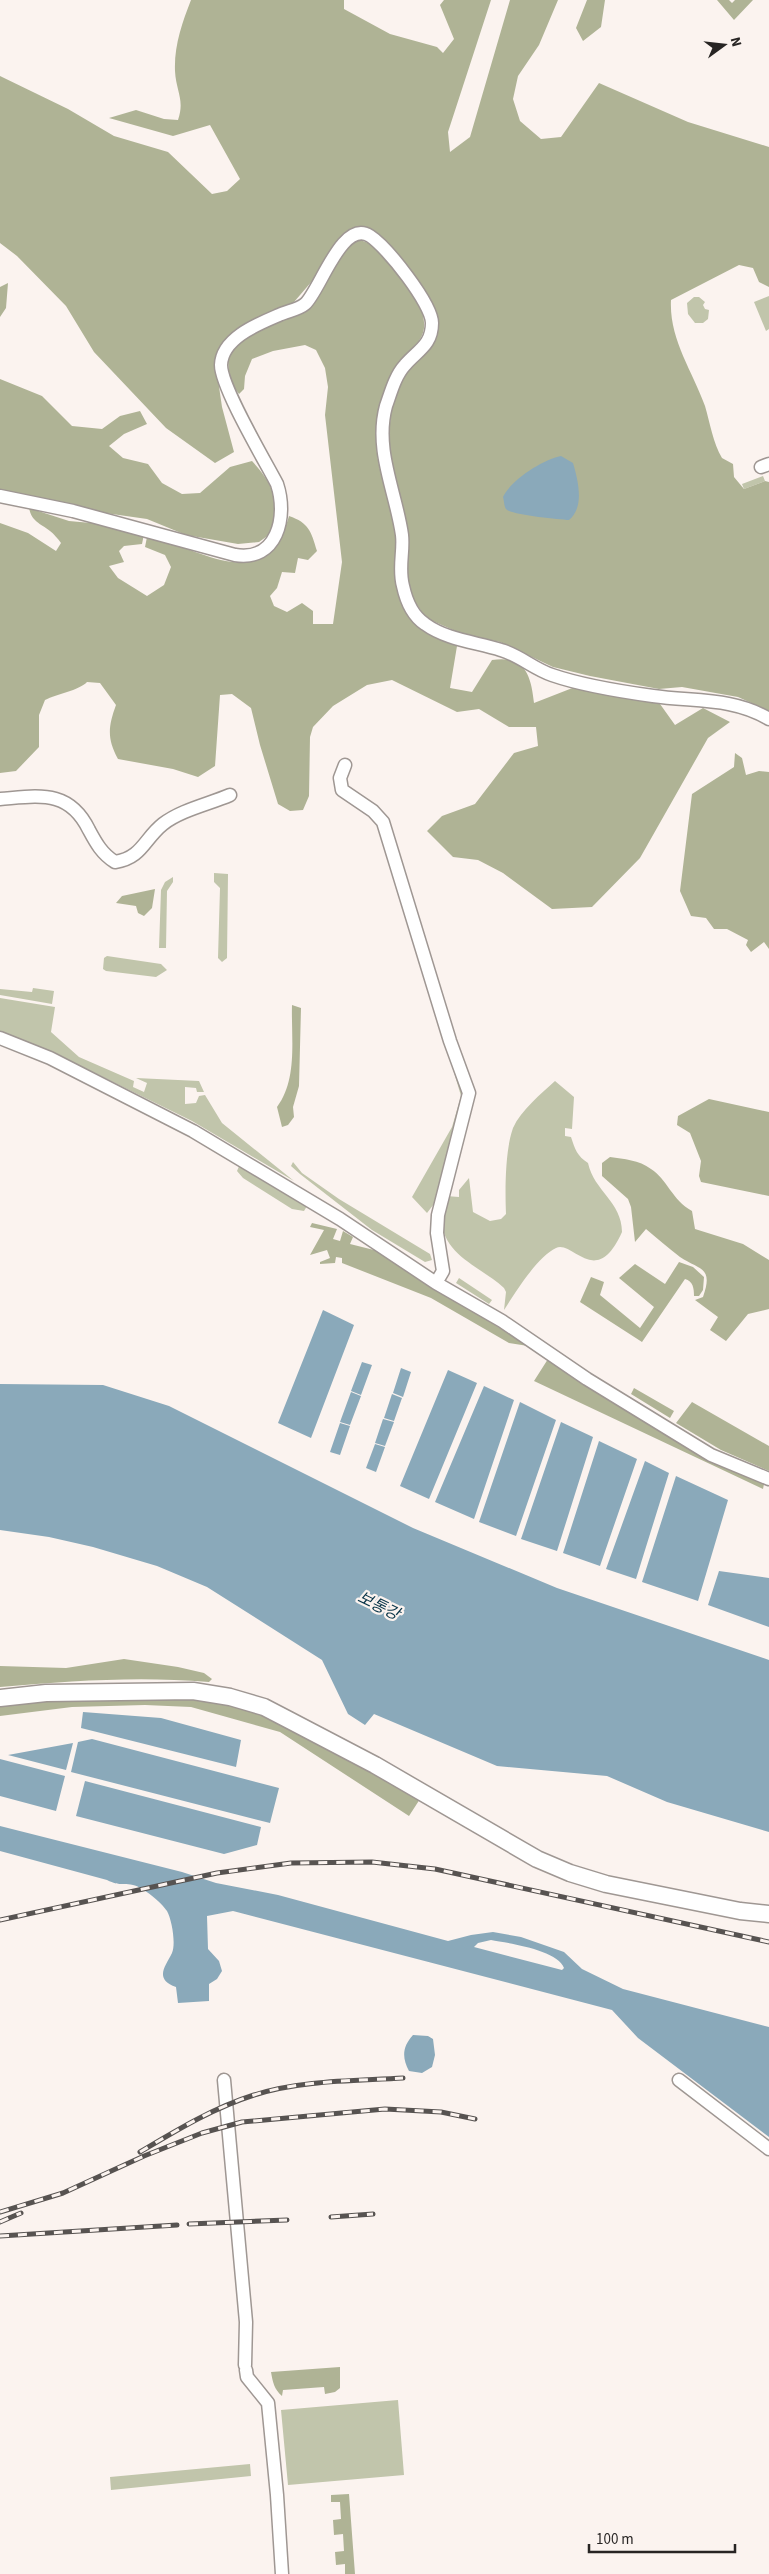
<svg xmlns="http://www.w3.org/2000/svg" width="769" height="2574" font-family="'Source Sans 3','Noto Sans KR',sans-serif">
<rect width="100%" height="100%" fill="#fbf3ef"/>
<path fill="#c1c5ab" d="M 769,296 L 769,329 L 766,331 L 754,302 Z
M 694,297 L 699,297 L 705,302 L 703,305 L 705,309 L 709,310 L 708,319 L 703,323 L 695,323 L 688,314 L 687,303 Z
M 763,476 L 765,481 L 744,489 L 742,484 Z
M 214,873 L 228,874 L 227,958 L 222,962 L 218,958 L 220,888 L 214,882 Z
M 173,877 L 173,882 L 167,891 L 166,948 L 159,948 L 161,890 L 165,882 Z
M 107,956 L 161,964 L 167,970 L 156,977 L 106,971 L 103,969 L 104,958 Z
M 33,988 L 54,991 L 52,1004 L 0,995 L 0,989 L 32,992 Z
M 0,998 L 55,1007 L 51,1032 L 79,1057 L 134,1081 L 133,1087 L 144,1092 L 147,1083 L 136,1078 L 199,1081 L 204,1092 L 197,1092 L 196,1088 L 185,1087 L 185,1104 L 196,1103 L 199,1096 L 205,1095 L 222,1123 L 294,1181 L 192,1121 L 50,1051 L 0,1032 Z
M 445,1042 L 465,1095 L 437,1200 L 427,1213 L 412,1197 L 452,1127 L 461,1096 Z
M 555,1081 L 574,1097 L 572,1129 L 565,1128 L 565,1136 L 571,1137 C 575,1149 577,1156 588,1163 C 594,1191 622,1202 622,1232 C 596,1290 573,1240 556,1248 C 537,1257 515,1293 504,1310 L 506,1292 L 504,1288 C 483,1268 442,1255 442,1220 C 442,1212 444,1204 446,1196 L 459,1197 L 459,1190 L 469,1178 L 473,1212 L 490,1221 L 501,1219 L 506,1214 C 505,1191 505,1150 513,1128 C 521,1110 541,1094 555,1081 Z
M 293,1162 L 302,1173 L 339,1199 L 430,1254 L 432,1260 L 425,1262 L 372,1230 L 300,1174 L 291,1166 Z
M 240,1164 L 307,1206 L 304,1211 L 292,1209 L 243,1178 L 237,1171 Z
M 459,1278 L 492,1300 L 489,1304 L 456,1283 Z
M 398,2400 L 404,2475 L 288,2485 L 281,2410 Z
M 250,2464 L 251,2476 L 111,2490 L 110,2477 Z"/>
<path fill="#afb395" d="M 191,0 L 344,0 L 344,9 L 390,34 L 437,47 L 443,53 L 454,39 L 440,5 L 444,0 L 491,0 L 448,132 L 450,152 L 470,137 L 510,0 L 558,0 L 539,45 L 518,76 L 513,99 L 520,121 L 541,139 L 561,137 L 599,83 L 688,122 L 769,147 L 769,287 L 759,282 L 753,268 L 739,265 L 671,300 C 669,339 692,370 705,406 C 710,423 713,443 722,458 L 733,464 L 734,477 L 744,489 L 765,481 L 769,482 L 769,711 L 738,697 L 682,687 L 659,689 L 590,676 L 553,667 L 500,642 L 462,634 L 426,618 L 413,599 L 406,580 L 389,453 C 389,428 390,394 406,373 C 414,363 424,353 432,344 L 432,304 L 357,229 L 294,302 L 232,333 L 215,359 L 222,407 L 234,452 L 215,463 L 166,428 L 94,352 L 66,306 L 17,256 L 0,243 L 0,76 L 68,109 L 114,136 L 168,152 L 212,194 L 227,191 L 240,179 L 210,125 L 173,136 L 109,118 L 136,110 L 164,119 L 178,120 C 185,100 176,91 175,71 C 174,46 182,23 191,0 Z
M 587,0 L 605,0 L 601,27 L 583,41 L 576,28 Z
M 717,0 L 729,0 L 732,3 L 735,0 L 753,0 L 734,20 Z
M 357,240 C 380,240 405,286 419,304 C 437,346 403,345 392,376 C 385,394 381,416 377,435 C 372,461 394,507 397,536 C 398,546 395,556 395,566 C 394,582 401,604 409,617 C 420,634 439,639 457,646 L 450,688 L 472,692 L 492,660 C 525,655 531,675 534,703 L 575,687 L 660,704 L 675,725 L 703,708 L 730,722 L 708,738 L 640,858 L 592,907 L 552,909 L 503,873 L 478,860 L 453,857 L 427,831 L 442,816 L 475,804 L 514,753 L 538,746 L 536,727 L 509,727 L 479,709 L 457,712 L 392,680 L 367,685 L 333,706 L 313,727 L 310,737 L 309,796 L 303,810 L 290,811 L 278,804 L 260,745 L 251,708 L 232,694 L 220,695 L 215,766 L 198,777 L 173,769 L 118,759 C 107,739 108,727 116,705 L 100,683 L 87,682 C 80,690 57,694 45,700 L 39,715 L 39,747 L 16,771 L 0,773 L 0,523 L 28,533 L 56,551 L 61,543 C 58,539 54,534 50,531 C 40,523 32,522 29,508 L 69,521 L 102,524 L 144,534 L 142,544 L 124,546 L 119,551 L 124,562 L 109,566 L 118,578 L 147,596 L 164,585 L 171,567 L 165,555 L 145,547 L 147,537 L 158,538 C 211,556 267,592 289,516 C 309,523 311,531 317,551 L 308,560 L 298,558 L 295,573 L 282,572 L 277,588 L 270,596 L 274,606 L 287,612 L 302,603 L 313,611 L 313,624 L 333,624 L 342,562 L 325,415 L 328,387 L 325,368 L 316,350 L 305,345 L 273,351 L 252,359 L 245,376 L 244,389 L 239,394 C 229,382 228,369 228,354 L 249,333 L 300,310 L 349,244 Z
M 8,283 L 6,308 L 0,317 L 0,287 Z
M 0,379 L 42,396 L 72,426 L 102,429 L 120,416 L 140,411 L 147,424 L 124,434 L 109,446 L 123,458 L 148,464 L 162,483 L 182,494 L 200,493 L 230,467 L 252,461 C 275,487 278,497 273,532 L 259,542 L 238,544 L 186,535 L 147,519 L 91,511 L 0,490 Z
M 735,753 L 742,758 L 746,775 L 759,771 L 769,772 L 769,949 L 764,942 L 751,952 L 746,945 L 748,940 L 727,929 L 714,929 L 706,918 L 691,916 L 680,891 L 692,794 L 734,767 Z
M 155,889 L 152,908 L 144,916 L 138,913 L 136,906 L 116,903 L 122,896 Z
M 292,1005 L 301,1008 L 299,1086 L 293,1107 L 294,1117 L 288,1125 L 282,1127 L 277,1107 C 298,1079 291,1038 292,1005 Z
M 709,1099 L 769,1112 L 769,1196 L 701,1182 L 699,1176 L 701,1161 L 690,1133 L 677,1125 L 678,1116 Z
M 610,1157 C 624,1159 639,1160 651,1169 C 667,1179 672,1200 692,1211 L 695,1229 L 743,1244 L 769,1260 L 769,1309 L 748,1314 L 726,1341 L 710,1330 L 718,1317 L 695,1300 L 703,1297 C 714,1266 699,1270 680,1257 C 668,1248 657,1238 646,1229 L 635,1242 L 631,1207 L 628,1199 L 602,1176 L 602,1163 Z
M 312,1223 L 337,1229 L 333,1239 L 340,1241 L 343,1231 L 353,1237 L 350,1244 L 378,1251 L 528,1346 L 509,1343 L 431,1298 L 342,1263 L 342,1258 L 336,1257 L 335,1263 L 320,1264 L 320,1262 L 330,1258 L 327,1250 L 310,1255 L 324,1230 L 310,1227 Z
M 679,1262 L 693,1267 L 704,1277 L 703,1290 L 699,1296 L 694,1296 C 694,1288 693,1281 685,1279 L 642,1342 L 580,1302 L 591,1277 L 604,1282 L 600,1295 L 640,1328 L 654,1307 L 619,1278 L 635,1264 L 665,1284 Z
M 548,1359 L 734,1471 L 764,1484 L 763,1489 L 534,1381 Z
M 634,1388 L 674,1411 L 670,1418 L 631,1394 Z
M 692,1402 L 769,1446 L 769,1471 L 721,1450 L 676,1423 Z
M 124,1659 L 178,1667 L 204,1673 L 212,1679 L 209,1682 C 135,1676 73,1681 0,1687 L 0,1666 L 66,1668 Z
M 197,1696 L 264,1712 L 420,1799 L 409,1816 L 280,1732 L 191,1707 L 145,1705 L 72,1707 L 0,1716 L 0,1705 L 45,1701 Z
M 340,2367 L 340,2388 L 335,2392 L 325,2394 L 324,2387 L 283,2390 L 282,2396 C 274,2389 273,2383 271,2372 Z
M 349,2494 L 355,2574 L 345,2574 L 345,2564 L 336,2565 L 335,2552 L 344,2551 L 343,2534 L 334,2535 L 333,2520 L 341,2519 L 340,2502 L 331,2502 L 331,2495 Z"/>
<path fill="#8aa9ba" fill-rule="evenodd" d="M 561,456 L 573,463 C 578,480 585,507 569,520 C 558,519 511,515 506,509 C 504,506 504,500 503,497 C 511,480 542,460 561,456 Z
M 323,1310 L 354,1325 L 311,1438 L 278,1423 Z
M 362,1362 L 372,1365 L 361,1395 L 351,1391 Z
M 401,1368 L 411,1372 L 403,1397 L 393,1393 Z
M 448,1370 L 477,1383 L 429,1499 L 400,1486 Z
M 0,1384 L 103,1385 L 169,1406 L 413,1528 L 557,1588 L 769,1660 L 769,1832 L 667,1802 L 607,1776 L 497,1766 L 374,1714 L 365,1725 L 348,1714 L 322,1660 L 207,1587 L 157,1566 L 93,1547 L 49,1537 L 0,1530 Z
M 484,1386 L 514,1400 L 474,1519 L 435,1502 Z
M 351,1392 L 361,1396 L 350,1425 L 340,1422 Z
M 392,1394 L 402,1398 L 394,1421 L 384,1418 Z
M 520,1402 L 556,1420 L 516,1536 L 479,1522 Z
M 383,1419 L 394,1422 L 385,1446 L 375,1443 Z
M 561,1422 L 593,1437 L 557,1551 L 521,1539 Z
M 340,1423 L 350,1426 L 340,1455 L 330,1452 Z
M 599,1441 L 637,1459 L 600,1566 L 563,1553 Z
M 375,1444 L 385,1447 L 376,1472 L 366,1468 Z
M 645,1461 L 669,1473 L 636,1579 L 606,1569 Z
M 676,1476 L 728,1500 L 698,1601 L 642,1582 Z
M 719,1571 L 769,1578 L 769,1627 L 708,1605 Z
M 83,1712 L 161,1718 L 241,1740 L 236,1767 L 81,1728 Z
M 92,1739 L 279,1788 L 270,1823 L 71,1772 L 78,1742 Z
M 73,1743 L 66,1770 L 8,1755 Z
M 0,1759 L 65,1776 L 56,1811 L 0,1796 Z
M 85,1781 L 261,1827 L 257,1845 L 224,1854 L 76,1816 Z
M 0,1826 L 182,1872 L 216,1883 L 278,1895 L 448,1941 L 471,1935 L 493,1932 L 521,1937 L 564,1952 L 582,1969 L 623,1989 L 769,2027 L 769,2137 L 638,2038 L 612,2010 L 233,1911 L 207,1916 L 208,1949 L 219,1961 L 222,1971 L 217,1979 L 209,1984 L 209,2001 L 178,2003 L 176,1987 C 154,1979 165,1967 172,1953 C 176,1944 172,1920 167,1911 C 162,1903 143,1887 133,1885 C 121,1882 121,1887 107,1880 L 0,1851 ZM 491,1940 C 508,1943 558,1950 564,1968 L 562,1970 L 474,1947 L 478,1943 Z
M 413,2035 L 428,2036 L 433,2039 L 435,2055 L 432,2067 L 422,2073 L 409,2071 C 402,2058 402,2047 413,2035 Z"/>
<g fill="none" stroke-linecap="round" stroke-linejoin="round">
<defs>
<path id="minor" d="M 761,467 L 769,464
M 0,496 L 73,511 L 235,555 C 277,562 288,517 277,484 C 265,461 221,387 221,365 C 222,338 258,324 279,315 C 287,311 298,310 305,304 C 320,291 342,218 370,236 C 387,247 432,304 432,323 C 432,345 418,350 405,365 C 395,376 391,392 386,406 C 374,450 396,492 402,535 C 404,552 398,568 403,586 C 406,600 413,616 425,624 C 447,640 476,642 501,650 C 519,655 534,669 552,675 C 578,684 624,692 653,696 C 693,702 733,697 769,719
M 345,765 L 340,778 L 342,790 L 373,811 L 383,822 L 450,1041 L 469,1093 L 438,1215 L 437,1233 L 443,1271 L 436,1283
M 0,799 C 39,796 69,789 89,830 C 96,843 102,854 115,862 C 142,858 144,839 163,824 C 181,810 209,804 230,795
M 0,1038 L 50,1058 L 193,1131 L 340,1219 L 436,1283 L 502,1321 L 587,1379 L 711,1455 L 769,1479
M 224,2080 L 246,2322 L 245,2365
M 679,2080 L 769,2149
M 246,2370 L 247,2377 L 268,2403 L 277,2495 L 282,2574"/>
<path id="major" d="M 0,1698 L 46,1693 L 193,1691 L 230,1697 L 264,1707 L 289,1720 L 375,1765 L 537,1859 L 570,1873 L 606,1884 L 740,1911 L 769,1914"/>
</defs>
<use href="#minor" stroke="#9f9793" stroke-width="15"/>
<use href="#major" stroke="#9f9793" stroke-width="19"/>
<use href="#minor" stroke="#fff" stroke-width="12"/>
<use href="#major" stroke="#fff" stroke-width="16"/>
<defs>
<path id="rail" d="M 0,1920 L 217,1873 L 291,1863 L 372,1862 L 435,1869 L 769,1942
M 140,2152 C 177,2130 213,2108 254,2095 C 301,2080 354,2081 403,2078
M 0,2212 L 63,2193 L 144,2156 L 202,2133 L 242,2122 L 385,2109 L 441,2112 L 475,2119
M 331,2217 L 373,2214
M 0,2222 L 21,2213
M 189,2224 L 287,2220
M 0,2236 L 177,2225"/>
</defs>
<use href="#rail" stroke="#575351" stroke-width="5"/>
<use href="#rail" stroke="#fbf3ef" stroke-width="3" stroke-dasharray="9" stroke-linecap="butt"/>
</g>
<g text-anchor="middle" stroke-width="4.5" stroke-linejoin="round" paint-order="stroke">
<g font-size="16" font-style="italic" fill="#093549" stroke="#fbf3ef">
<text transform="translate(379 1605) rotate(26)" y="6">보통강</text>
</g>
</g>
<g transform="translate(724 45) rotate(75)" stroke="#fbf3ef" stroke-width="4" paint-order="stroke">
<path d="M0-4L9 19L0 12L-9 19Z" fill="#272423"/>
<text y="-8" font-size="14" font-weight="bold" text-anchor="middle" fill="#272423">N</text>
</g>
<path d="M589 2544v8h146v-8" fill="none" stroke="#272423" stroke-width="2.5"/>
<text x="596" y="2544" font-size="15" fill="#272423" stroke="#fbf3ef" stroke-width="4" paint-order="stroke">100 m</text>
</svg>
